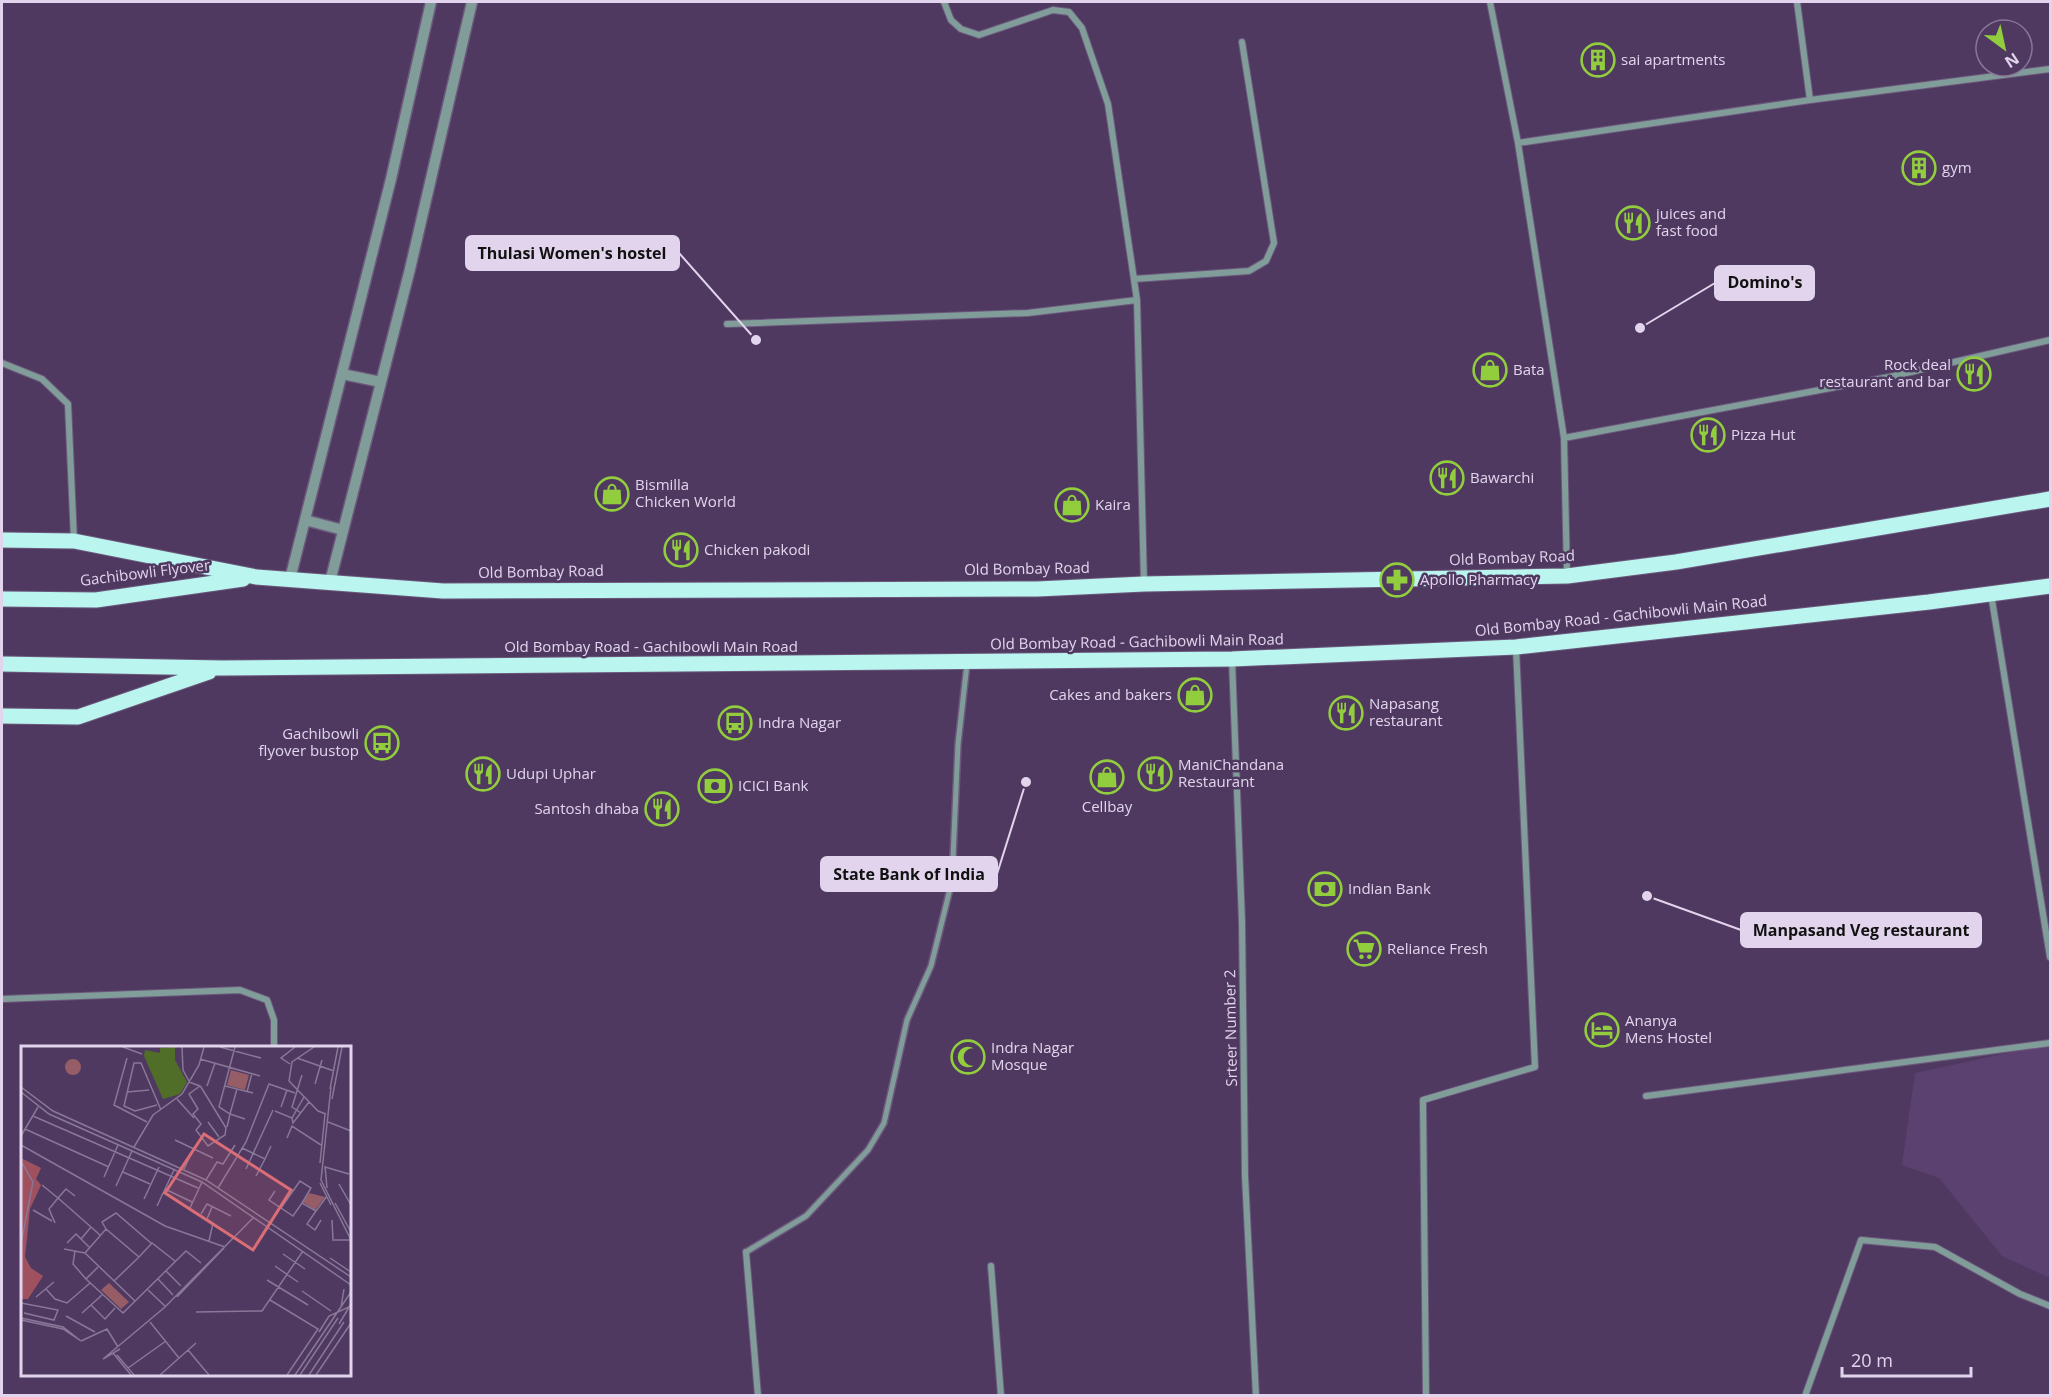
<svg xmlns="http://www.w3.org/2000/svg" width="2052" height="1397" font-family="'Open Sans',sans-serif">
<rect width="100%" height="100%" fill="#4f3960"/>
<path fill="#5b416f" d="M 2050,1044 L 2050,1278 L 2002,1256 L 1939,1178 L 1902,1165 L 1915,1073 Z"/>
<g fill="none" stroke-linecap="round" stroke-linejoin="round">
<defs>
<path id="pedestrian" d="M 746,1252 L 806,1216 L 868,1150 L 884,1123 L 907,1020 L 931,966 L 952,881 L 958,744 L 967,664"/>
<path id="minor" d="M 1490,2 L 1518,143 L 1564,438 L 1567,575
M 1797,2 L 1810,100
M 1518,143 L 1810,100 L 2050,69
M 1134,279 L 1249,271 L 1266,261 L 1274,243 L 1242,42
M 1137,300 L 1144,584
M 727,324 L 1028,313 L 1137,300 L 1108,104 L 1082,28 L 1069,12 L 1053,10 L 979,35 L 961,29 L 951,20 L 944,2
M 2,363 L 42,379 L 68,404 L 74,540
M 1564,438 L 1889,377 L 2050,340
M 1991,594 L 2050,957
M 1232,660 L 1242,922 L 1245,1176 L 1256,1396
M 2,999 L 240,990 L 267,1000 L 274,1020 L 274,1048
M 1646,1096 L 2050,1043
M 746,1252 L 758,1396
M 991,1266 L 1001,1396
M 1426,1396 L 1423,1100 L 1535,1067 L 1516,648
M 1805,1396 L 1861,1240 L 1935,1247 L 2020,1294 L 2050,1306"/>
<path id="tertiary" d="M 342,374 L 381,382
M 305,520 L 343,530
M 290,579 L 391,179 L 431,2
M 330,582 L 410,269 L 472,2"/>
<path id="primary" d="M 2,540 L 74,541 L 256,577 L 443,591 L 1037,589 L 1144,584 L 1567,576 L 1676,562 L 2050,499
M 2,599 L 96,600 L 243,579
M 2,664 L 221,668 L 1232,659 L 1516,647 L 1929,602 L 2050,586
M 2,716 L 78,717 L 209,672"/>
</defs>
<use href="#pedestrian" stroke="#6c587c" stroke-width="8"/>
<use href="#minor" stroke="#6c587c" stroke-width="8"/>
<use href="#tertiary" stroke="#6c587c" stroke-width="13"/>
<use href="#primary" stroke="#6c587c" stroke-width="17"/>
<use href="#pedestrian" stroke="#819d9a" stroke-width="5"/>
<use href="#minor" stroke="#819d9a" stroke-width="6"/>
<use href="#tertiary" stroke="#819d9a" stroke-width="10"/>
<use href="#primary" stroke="#baf5f0" stroke-width="15"/>
</g>
<defs>
<symbol id="building-ring" viewBox="-11 -11 22 22"><circle r="9.5" fill="#4f3960" stroke="#92cd3e" stroke-width="1.5"/><path d="M-4-6H4V6H1V3H-1V6H-4ZM-2.5-4.3h1.7v1.8h-1.7ZM.8-4.3h1.7v1.8H.8ZM-2.5-1h1.7V.8h-1.7ZM.8-1h1.7V.8H.8Z" fill="#92cd3e"/></symbol>
<symbol id="restaurant-ring" viewBox="-11 -11 22 22"><circle r="9.5" fill="#4f3960" stroke="#92cd3e" stroke-width="1.5"/><path d="M-5-6h1v4h1v-4h1v4h1v-4h1v5L-1.5 .5V6h-2V.5L-5-1ZM5-6V6H3V1.5H1.5Q1.5-4 5-6Z" fill="#92cd3e"/></symbol>
<symbol id="shop-ring" viewBox="-11 -11 22 22"><circle r="9.5" fill="#4f3960" stroke="#92cd3e" stroke-width="1.5"/><path d="M-5-2.5h2.3a2.7 3.5 0 0 1 5.4 0H5L5.5 6h-11ZM-1.5-2.5h3a1.5 2.3 0 0 0-3 0Z" fill="#92cd3e"/></symbol>
<symbol id="pharmacy-ring" viewBox="-11 -11 22 22"><circle r="9.5" fill="#4f3960" stroke="#92cd3e" stroke-width="1.5"/><path d="M-2-6h4v4h4v4h-4v4h-4v-4h-4v-4h4Z" fill="#92cd3e"/></symbol>
<symbol id="bus-ring" viewBox="-11 -11 22 22"><circle r="9.5" fill="#4f3960" stroke="#92cd3e" stroke-width="1.5"/><path d="M-5-6H5V4H4V6H2V4H-2V6H-4V4H-5ZM-3.5-4V0h7V-4ZM-3.5 1.2v1.5H-2V1.2ZM2 1.2v1.5H3.5V1.2Z" fill="#92cd3e"/></symbol>
<symbol id="bank-ring" viewBox="-11 -11 22 22"><circle r="9.5" fill="#4f3960" stroke="#92cd3e" stroke-width="1.5"/><path d="M-6-4H6V4H-6ZM0-2.3a2.3 2.3 0 1 0 0 4.6a2.3 2.3 0 1 0 0-4.6Z" fill="#92cd3e"/></symbol>
<symbol id="supermarket-ring" viewBox="-11 -11 22 22"><circle r="9.5" fill="#4f3960" stroke="#92cd3e" stroke-width="1.5"/><path d="M-6-5.5h2.5l.6 2H6L4.5 2H-2.5L-4.4-4H-6ZM-1.5 3.2a1.3 1.3 0 1 0 .1 0ZM3 3.2a1.3 1.3 0 1 0 .1 0Z" fill="#92cd3e"/></symbol>
<symbol id="hotel-ring" viewBox="-11 -11 22 22"><circle r="9.5" fill="#4f3960" stroke="#92cd3e" stroke-width="1.5"/><path d="M-6-4.5h1.5V1H6V5H4.5V3h-9V5H-6ZM-4 0a1.8 1.8 0 1 1 3.6 0ZM.5 0V-2.5h3Q6-2.5 6 0Z" fill="#92cd3e"/></symbol>
<symbol id="mosque-ring" viewBox="-11 -11 22 22"><circle r="9.5" fill="#4f3960" stroke="#92cd3e" stroke-width="1.5"/><path d="M3.5-4.9A6 6 0 1 0 3.5 4.9A5 5 0 1 1 3.5-4.9Z" fill="#92cd3e"/></symbol>
</defs>
<g fill-rule="evenodd">
<use href="#building-ring" x="1579" y="41" width="38" height="38"/>
<use href="#building-ring" x="1900" y="149" width="38" height="38"/>
<use href="#restaurant-ring" x="1614" y="204" width="38" height="38"/>
<use href="#shop-ring" x="1471" y="351" width="38" height="38"/>
<use href="#restaurant-ring" x="1955" y="355" width="38" height="38"/>
<use href="#restaurant-ring" x="1689" y="416" width="38" height="38"/>
<use href="#restaurant-ring" x="1428" y="459" width="38" height="38"/>
<use href="#shop-ring" x="593" y="475" width="38" height="38"/>
<use href="#shop-ring" x="1053" y="486" width="38" height="38"/>
<use href="#restaurant-ring" x="662" y="531" width="38" height="38"/>
<use href="#pharmacy-ring" x="1378" y="561" width="38" height="38"/>
<use href="#shop-ring" x="1176" y="676" width="38" height="38"/>
<use href="#restaurant-ring" x="1327" y="694" width="38" height="38"/>
<use href="#bus-ring" x="716" y="704" width="38" height="38"/>
<use href="#bus-ring" x="363" y="724" width="38" height="38"/>
<use href="#restaurant-ring" x="464" y="755" width="38" height="38"/>
<use href="#restaurant-ring" x="1136" y="755" width="38" height="38"/>
<use href="#shop-ring" x="1088" y="758" width="38" height="38"/>
<use href="#bank-ring" x="696" y="767" width="38" height="38"/>
<use href="#restaurant-ring" x="643" y="790" width="38" height="38"/>
<use href="#bank-ring" x="1306" y="870" width="38" height="38"/>
<use href="#supermarket-ring" x="1345" y="930" width="38" height="38"/>
<use href="#hotel-ring" x="1583" y="1011" width="38" height="38"/>
<use href="#mosque-ring" x="949" y="1038" width="38" height="38"/>
</g>
<g text-anchor="middle" stroke-width="5" stroke-linejoin="round" paint-order="stroke">
<g font-size="15" fill="#e1d4ec" stroke="#4f3960" text-anchor="start">
<text x="1621" y="65">sai apartments</text>
<text x="1942" y="173">gym</text>
<text x="1656" y="219">juices and<tspan x="1656" dy="17">fast food</tspan></text>
<text x="1951" y="370" text-anchor="end">Rock deal<tspan x="1951" dy="17">restaurant and bar</tspan></text>
<text x="1513" y="375">Bata</text>
<text x="1731" y="440">Pizza Hut</text>
<text x="1470" y="483">Bawarchi</text>
<text x="635" y="490">Bismilla<tspan x="635" dy="17">Chicken World</tspan></text>
<text x="1095" y="510">Kaira</text>
<text x="704" y="555">Chicken pakodi</text>
<text x="1420" y="585">Apollo Pharmacy</text>
<text x="1172" y="700" text-anchor="end">Cakes and bakers</text>
<text x="1369" y="709">Napasang<tspan x="1369" dy="17">restaurant</tspan></text>
<text x="758" y="728">Indra Nagar</text>
<text x="359" y="739" text-anchor="end">Gachibowli<tspan x="359" dy="17">flyover bustop</tspan></text>
<text x="1178" y="770">ManiChandana<tspan x="1178" dy="17">Restaurant</tspan></text>
<text x="506" y="779">Udupi Uphar</text>
<text x="738" y="791">ICICI Bank</text>
<text x="1107" y="812" text-anchor="middle">Cellbay</text>
<text x="639" y="814" text-anchor="end">Santosh dhaba</text>
<text x="1348" y="894">Indian Bank</text>
<text x="1387" y="954">Reliance Fresh</text>
<text x="1625" y="1026">Ananya<tspan x="1625" dy="17">Mens Hostel</tspan></text>
<text x="991" y="1053">Indra Nagar<tspan x="991" dy="17">Mosque</tspan></text>
</g>
<g font-size="15" fill="#e1d4ec" stroke="#4f3960">
<text transform="translate(1512 558) rotate(-2)" y="5">Old Bombay Road</text>
<text transform="translate(1027 569) rotate(-1)" y="5">Old Bombay Road</text>
<text transform="translate(541 572) rotate(-1)" y="5">Old Bombay Road</text>
<text transform="translate(145 573) rotate(-7)" y="5">Gachibowli Flyover</text>
<text transform="translate(1621 616) rotate(-6)" y="5">Old Bombay Road - Gachibowli Main Road</text>
<text transform="translate(1137 642) rotate(-1)" y="5">Old Bombay Road - Gachibowli Main Road</text>
<text x="651" y="652">Old Bombay Road - Gachibowli Main Road</text>
<text transform="translate(1231 1028) rotate(-91)" y="5">Srteer Number 2</text>
</g>
</g>
<g transform="translate(21 1046)">
<rect width="330" height="330" fill="#4f3960"/>
<path d="M44 21a8 8 0 1 1 16 0a8 8 0 1 1-16 0ZM 210,24 L 228,29 L 224,44 L 206,39 ZM 288,147 L 304,151 L 294,164 L 282,156 ZM 88,237 L 108,256 L 100,263 L 80,244 Z" fill="#975d67"/>
<path d="M 0,112 L 20,122 L 15,133 L 20,139 L 9,163 L 4,211 L 10,222 L 22,230 L 7,253 L 0,253 Z" fill="#9f515f"/>
<path d="M 154,1 L 154,14 L 166,36 L 159,48 L 142,53 L 123,10 L 124,4 L 139,7 L 139,2 Z" fill="#506e28"/>
<path fill="none" stroke="#897798" stroke-width="1.5" d="M 102,1 L 121,8M 161,1 L 162,24 L 168,35M 199,1 L 240,12M 293,1 L 271,16 L 268,35 L 297,65 L 305,68M 106,12 L 93,59 L 126,76M 276,12 L 313,25M 179,13 L 239,30M 269,18 L 260,12 L 274,1M 168,36 L 179,40 L 180,41 L 205,82 L 204,89 L 187,100 L 175,84 L 180,78 L 172,68 L 177,63 L 168,48 L 179,40M 294,38 L 301,14M 186,40 L 194,17M 204,40 L 232,47M 0,41 L 32,65 L 185,134 L 330,231M 310,41 L 300,134 L 330,194M 216,43 L 209,68 L 224,73M 309,43 L 317,1M 0,46 L 28,68 L 181,136 L 330,239M 106,46 L 128,44M 226,46 L 231,27M 156,53 L 173,72M 311,53 L 321,1M 136,59 L 114,65 L 103,60 L 113,17 L 120,17 L 140,64M 260,61 L 266,44M 254,65 L 271,72 L 272,77 L 288,56M 280,67 L 271,61 L 281,29M 12,70 L 177,142M 271,72 L 283,51M 187,76 L 198,91M 307,76 L 330,85M 206,81 L 209,68 L 198,61 L 214,1M 4,83 L 88,121M 0,90 L 17,61M 266,92 L 271,80 L 300,99M 154,94 L 192,112M 0,99 L 144,180 L 204,201M 113,101 L 132,69 L 161,48 L 178,19 L 183,1M 221,102 L 244,113 L 250,100M 0,115 L 12,136 L 0,198M 299,117 L 304,68M 304,120 L 306,142M 304,121 L 328,128M 163,123 L 173,102M 225,123 L 252,64M 102,126 L 129,138M 235,130 L 244,113M 83,131 L 97,99M 185,134 L 196,116 L 202,118 L 214,99M 299,137 L 310,159M 318,138 L 330,159M 21,139 L 37,152 L 28,163 L 34,177M 95,140 L 111,105M 197,142 L 225,96 L 248,38 L 274,47M 144,143 L 171,156M 254,145 L 248,154 L 272,170 L 281,157 L 295,165 L 286,178 L 294,184 L 300,174M 54,150 L 45,143 L 37,152 L 70,181M 123,153 L 138,121M 314,157 L 330,186M 136,160 L 153,124M 260,162 L 279,135 L 290,142 L 281,157M 12,164 L 31,175M 168,164 L 181,136M 295,165 L 306,150M 180,168 L 186,158 L 210,170M 311,174 L 312,194 L 329,194M 85,183 L 81,176 L 95,167 L 130,197M 60,193 L 70,181 L 79,189M 188,195 L 192,177 L 186,173 L 191,161M 46,197 L 55,188 L 68,201M 43,203 L 64,207M 54,205 L 52,218 L 65,233M 262,208 L 284,223M 309,212 L 330,226M 254,220 L 277,236M 77,221 L 65,233 L 102,267 L 165,205 L 180,217M 145,225 L 160,240M 137,233 L 152,249M 246,234 L 287,259M 93,235 L 118,211M 25,243 L 34,253 L 46,257 L 69,237M 127,244 L 145,261M 281,245 L 310,265M 15,251 L 33,236M 156,251 L 203,202M 249,254 L 297,283 L 266,329M 114,255 L 64,207 L 85,183 L 118,211 L 131,197 L 154,215M 0,257 L 37,264 L 33,274 L 3,267M 70,259 L 84,273 L 94,262M 320,261 L 323,243M 175,266 L 241,265 L 282,205M 61,267 L 81,249M 45,270 L 74,286M 0,272 L 42,281 L 60,295 L 42,283 L 0,274M 129,276 L 158,312M 318,278 L 330,258M 298,286 L 308,270 L 330,260M 60,295 L 86,283 L 97,301M 99,303 L 82,313 L 144,261 L 233,171M 167,304 L 188,329M 92,307 L 110,329M 96,309 L 113,329M 107,322 L 145,295M 139,329 L 175,297M 274,329 L 330,246M 279,329 L 317,272M 288,329 L 323,276M 295,329 L 330,277"/>
<path fill="#da6d76" fill-opacity="0.15" stroke="#da6d76" stroke-width="3" d="M 183,88 L 270,144 L 232,204 L 144,147 Z"/>
<rect width="330" height="330" fill="none" stroke="#e1d4ec" stroke-width="3"/>
</g>
<path fill="none" stroke="#e1d4ec" stroke-width="2" d="M756 340L679 253M1640 328L1715 283M1026 782L997 874M1647 896L1741 930"/>
<g fill="#e1d4ec" stroke="#4f3960" stroke-width="2">
<circle cx="756" cy="340" r="6"/>
<circle cx="1640" cy="328" r="6"/>
<circle cx="1026" cy="782" r="6"/>
<circle cx="1647" cy="896" r="6"/>
</g>
<g fill="#e1d4ec" stroke="#e1d4ec" stroke-width="2">
<rect x="466" y="236" width="213" height="34" rx="6"/>
<rect x="1715" y="266" width="99" height="34" rx="6"/>
<rect x="821" y="857" width="176" height="34" rx="6"/>
<rect x="1741" y="913" width="240" height="34" rx="6"/>
</g>
<g font-size="16" text-anchor="middle" font-weight="bold" fill="#111">
<text x="572" y="259">Thulasi Women's hostel</text>
<text x="1765" y="288">Domino's</text>
<text x="909" y="880">State Bank of India</text>
<text x="1861" y="936">Manpasand Veg restaurant</text>
</g>
<rect width="2052" height="1397" fill="none" stroke="#e1d4ec" stroke-width="6"/>
<g transform="translate(2004 48) rotate(147)"><circle r="28" fill="#4f3960" stroke="#897798" stroke-width="1.5"/>
<path d="M0-4.5L10 22L0 15L-10 22Z" fill="#92cd3e"/>
<text y="-9" font-size="16" font-weight="bold" text-anchor="middle" fill="#e1d4ec">N</text>
</g>
<path d="M1842 1367v9h129v-9" fill="none" stroke="#e1d4ec" stroke-width="3"/>
<text x="1851" y="1367" font-size="18" fill="#e1d4ec" stroke="#4f3960" stroke-width="4.5" paint-order="stroke">20 m</text>
</svg>
